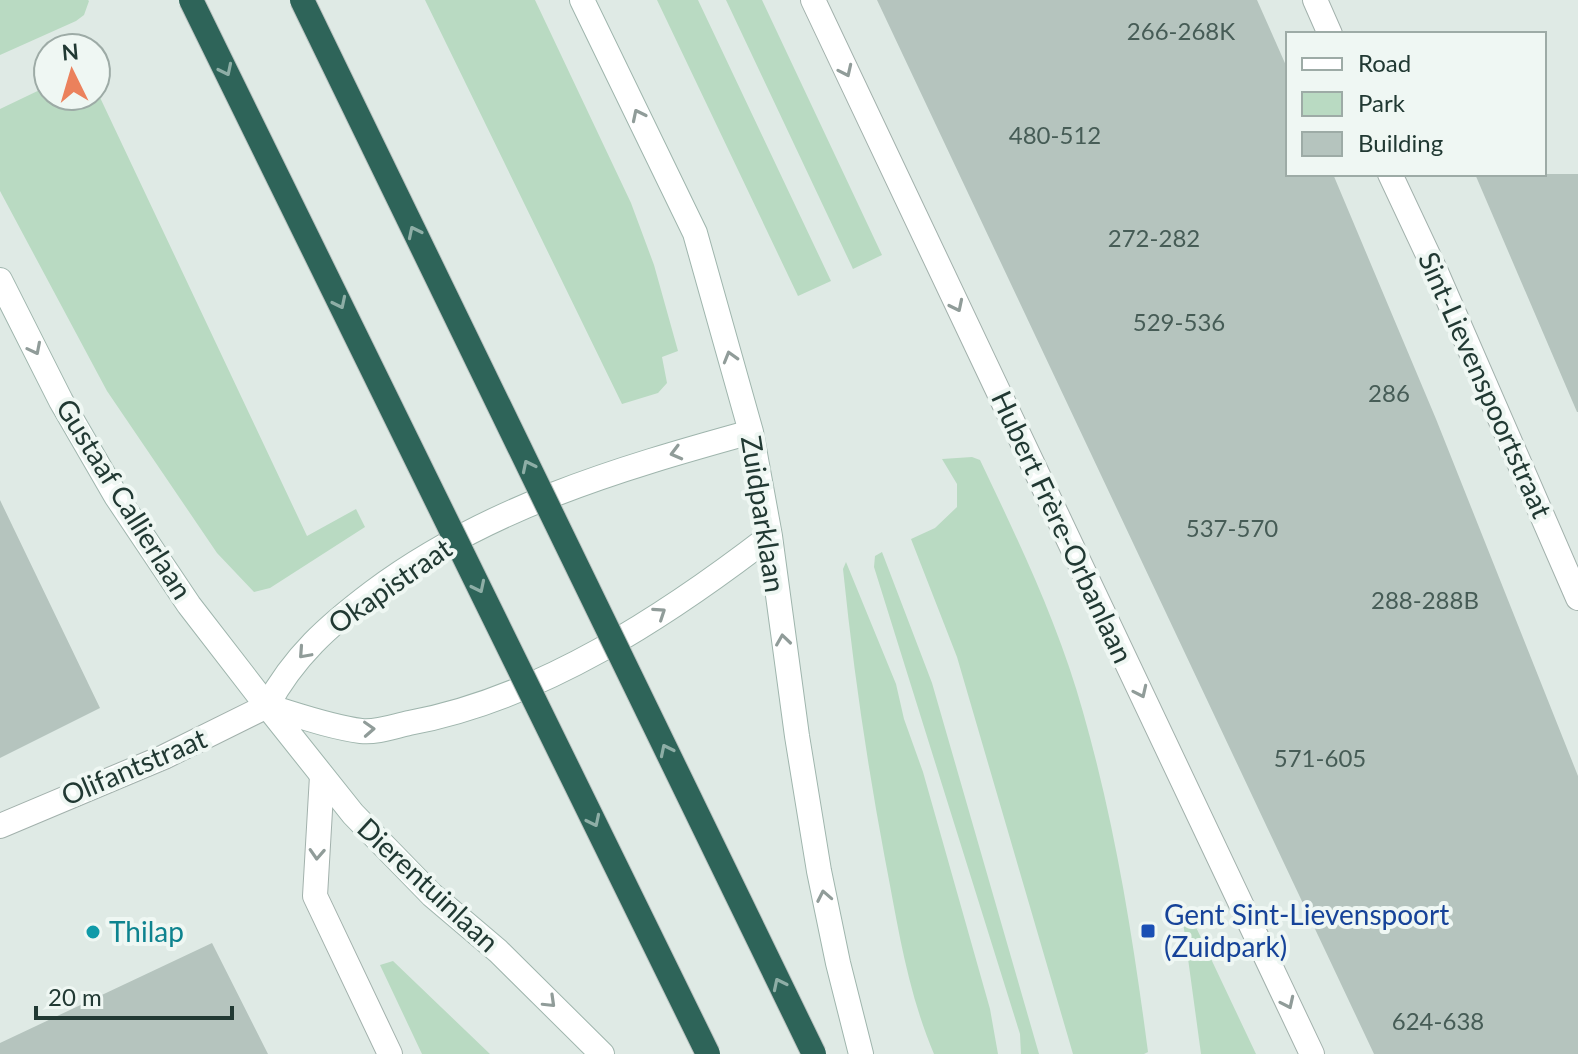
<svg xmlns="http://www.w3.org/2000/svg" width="1578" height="1054" font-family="Lato,sans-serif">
<rect width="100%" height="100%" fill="#dfeae5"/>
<path fill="#b9dac2" d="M 0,0 L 88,0 L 89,1 L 84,15 L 76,21 L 0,55 Z
M 425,0 L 535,0 L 631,203 L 654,265 L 678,351 L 662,357 L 667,383 L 658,393 L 622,404 Z
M 657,0 L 698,0 L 831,281 L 798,296 Z
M 726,0 L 762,0 L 882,255 L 853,269 Z
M 48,86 L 48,96 L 96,96 L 96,89 L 307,536 L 356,509 L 365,527 L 270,588 L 254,592 L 217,553 L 107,391 L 0,191 L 0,109 Z
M 972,457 L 980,460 C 1019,542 1059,625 1083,712 C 1115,824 1133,937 1148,1052 L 1144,1054 L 1073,1054 L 957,657 L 911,539 L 935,528 L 957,507 L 957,484 L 942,459 Z
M 882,552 L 932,683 L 1039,1054 L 1021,1054 L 1020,1034 L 874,567 L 875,556 Z
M 846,562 L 896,684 L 904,719 L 923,772 L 990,1009 L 998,1054 L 934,1054 C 907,990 898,926 885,859 C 867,763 853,667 843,569 Z
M 1186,906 L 1256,1054 L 1201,1054 L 1181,907 Z
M 393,961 L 490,1054 L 422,1054 L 380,965 Z"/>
<path fill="#b5c4be" d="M 877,0 L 1257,0 L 1288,70 L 1288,174 L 1333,174 L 1436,419 L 1578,776 L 1578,1054 L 1374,1054 Z
M 1475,174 L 1578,174 L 1578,412 L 1577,412 Z
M 0,500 L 100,708 L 0,758 Z
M 212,943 L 268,1054 L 0,1054 L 0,1043 Z"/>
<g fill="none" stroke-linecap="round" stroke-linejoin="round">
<defs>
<path id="street" d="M 813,0 L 1312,1054
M 1315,0 L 1330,34
M 1390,174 L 1437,274 L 1578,598
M 322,776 L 315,896 L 390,1054
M 0,826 L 164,757 L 267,706"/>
<path id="secondary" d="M 582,0 L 695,233 L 751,432 L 770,536 L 797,736 L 819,871 L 838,963 L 861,1054
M 0,280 L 61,401 L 116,496 L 189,605 L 267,706 L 353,814 L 432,895 L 498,951 L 602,1054
M 267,706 C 294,656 328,626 373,592 C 486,508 617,469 751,432
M 267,706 C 297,715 330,727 361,731 C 376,733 395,726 409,723 C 540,699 666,616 770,536"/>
</defs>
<use href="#street" stroke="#a2b1ac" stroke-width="26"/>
<use href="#secondary" stroke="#9fb5ad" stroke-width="26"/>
<use href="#street" stroke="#fff" stroke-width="24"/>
<use href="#secondary" stroke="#fff" stroke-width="24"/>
<defs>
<path id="highway-bridge" d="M 191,0 L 708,1054
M 302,0 L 814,1054"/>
</defs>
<use href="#highway-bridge" stroke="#bcc4c2" stroke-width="26" stroke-linecap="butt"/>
<use href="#highway-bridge" stroke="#2e6459" stroke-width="24"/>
</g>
<defs><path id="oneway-chevron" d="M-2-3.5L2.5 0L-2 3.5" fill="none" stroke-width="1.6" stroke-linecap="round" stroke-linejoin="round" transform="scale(2)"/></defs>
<g stroke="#8eaea6">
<use href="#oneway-chevron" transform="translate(226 70) rotate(64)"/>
<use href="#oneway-chevron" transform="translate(414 232) rotate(-116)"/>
<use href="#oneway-chevron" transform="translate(340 303) rotate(64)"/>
<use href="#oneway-chevron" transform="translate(528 466) rotate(-116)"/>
<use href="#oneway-chevron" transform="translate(479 587) rotate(64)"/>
<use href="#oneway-chevron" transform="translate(666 750) rotate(-116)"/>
<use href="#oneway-chevron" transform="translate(594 821) rotate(64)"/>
<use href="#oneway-chevron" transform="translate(779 984) rotate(-116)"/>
</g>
<g stroke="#909c99">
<use href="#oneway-chevron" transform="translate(846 71) rotate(65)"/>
<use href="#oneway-chevron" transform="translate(638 115) rotate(-116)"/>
<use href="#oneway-chevron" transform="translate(957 306) rotate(64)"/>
<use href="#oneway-chevron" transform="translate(35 349) rotate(63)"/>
<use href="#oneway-chevron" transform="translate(730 357) rotate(-106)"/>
<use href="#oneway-chevron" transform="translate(676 453) rotate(165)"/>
<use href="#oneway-chevron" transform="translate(660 613) rotate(-34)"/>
<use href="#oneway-chevron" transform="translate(783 640) rotate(-98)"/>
<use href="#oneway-chevron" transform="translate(304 653) rotate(132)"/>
<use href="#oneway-chevron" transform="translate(1141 692) rotate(65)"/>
<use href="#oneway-chevron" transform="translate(369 729) rotate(-3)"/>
<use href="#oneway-chevron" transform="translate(317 854) rotate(93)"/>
<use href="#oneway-chevron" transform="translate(824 896) rotate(-101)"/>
<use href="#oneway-chevron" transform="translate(550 1002) rotate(44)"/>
<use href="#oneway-chevron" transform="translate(1288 1003) rotate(65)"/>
</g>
<rect fill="#1a4fb4" stroke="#eff7f3" stroke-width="3" x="1140" y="923" width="16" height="16" rx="4"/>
<circle fill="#0f9aa8" stroke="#eff7f3" stroke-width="3" cx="93" cy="932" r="8"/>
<g text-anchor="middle" stroke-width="8" stroke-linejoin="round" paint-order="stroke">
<g font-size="24" fill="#465c56">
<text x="1181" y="40">266-268K</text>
<text x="1055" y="144">480-512</text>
<text x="1154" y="247">272-282</text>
<text x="1179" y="331">529-536</text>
<text x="1389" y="402">286</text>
<text x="1232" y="537">537-570</text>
<text x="1425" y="609">288-288B</text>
<text x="1320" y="767">571-605</text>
<text x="1438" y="1030">624-638</text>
</g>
<g font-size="28" fill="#213933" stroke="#eff7f3">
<text transform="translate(1485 385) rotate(66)" y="10">Sint-Lievenspoortstraat</text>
<text transform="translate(124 499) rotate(58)" y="10">Gustaaf Callierlaan</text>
<text transform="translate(763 514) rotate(81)" y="10">Zuidparklaan</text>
<text transform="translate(1062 527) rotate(65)" y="10">Hubert Frère-Orbanlaan</text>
<text transform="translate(390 586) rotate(-35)" y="10">Okapistraat</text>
<text transform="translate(134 767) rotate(-23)" y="10">Olifantstraat</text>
<text transform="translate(428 885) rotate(43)" y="10">Dierentuinlaan</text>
</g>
<g font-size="28" fill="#164399" stroke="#eff7f3" text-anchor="start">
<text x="1164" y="925">Gent Sint-Lievenspoort<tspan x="1164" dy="32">(Zuidpark)</tspan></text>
</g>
<g font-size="28" fill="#0d838f" stroke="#eff7f3" text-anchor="start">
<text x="109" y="942">Thilap</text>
</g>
</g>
<rect x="1286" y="32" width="260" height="144" fill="#eff7f3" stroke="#9daba6" stroke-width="2"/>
<rect x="1302" y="58" width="40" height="12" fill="#ffffff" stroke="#9daba6" stroke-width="2"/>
<text x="1358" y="72" font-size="24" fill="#213933">Road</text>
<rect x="1302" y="92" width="40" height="24" fill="#b9dac2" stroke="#9daba6" stroke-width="2"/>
<text x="1358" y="112" font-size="24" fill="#213933">Park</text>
<rect x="1302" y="132" width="40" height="24" fill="#b5c4be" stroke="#9daba6" stroke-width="2"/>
<text x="1358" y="152" font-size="24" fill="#213933">Building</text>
<g transform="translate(72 72) rotate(355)"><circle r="38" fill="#eff7f3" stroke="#9daba6" stroke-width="2"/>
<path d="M0-6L14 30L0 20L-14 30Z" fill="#eb815c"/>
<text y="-12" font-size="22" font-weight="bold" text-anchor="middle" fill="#213933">N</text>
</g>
<path d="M36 1006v12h196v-12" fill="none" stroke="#213933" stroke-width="4"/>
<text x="48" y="1006" font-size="24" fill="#213933" stroke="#eff7f3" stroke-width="6" paint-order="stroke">20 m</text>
</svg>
